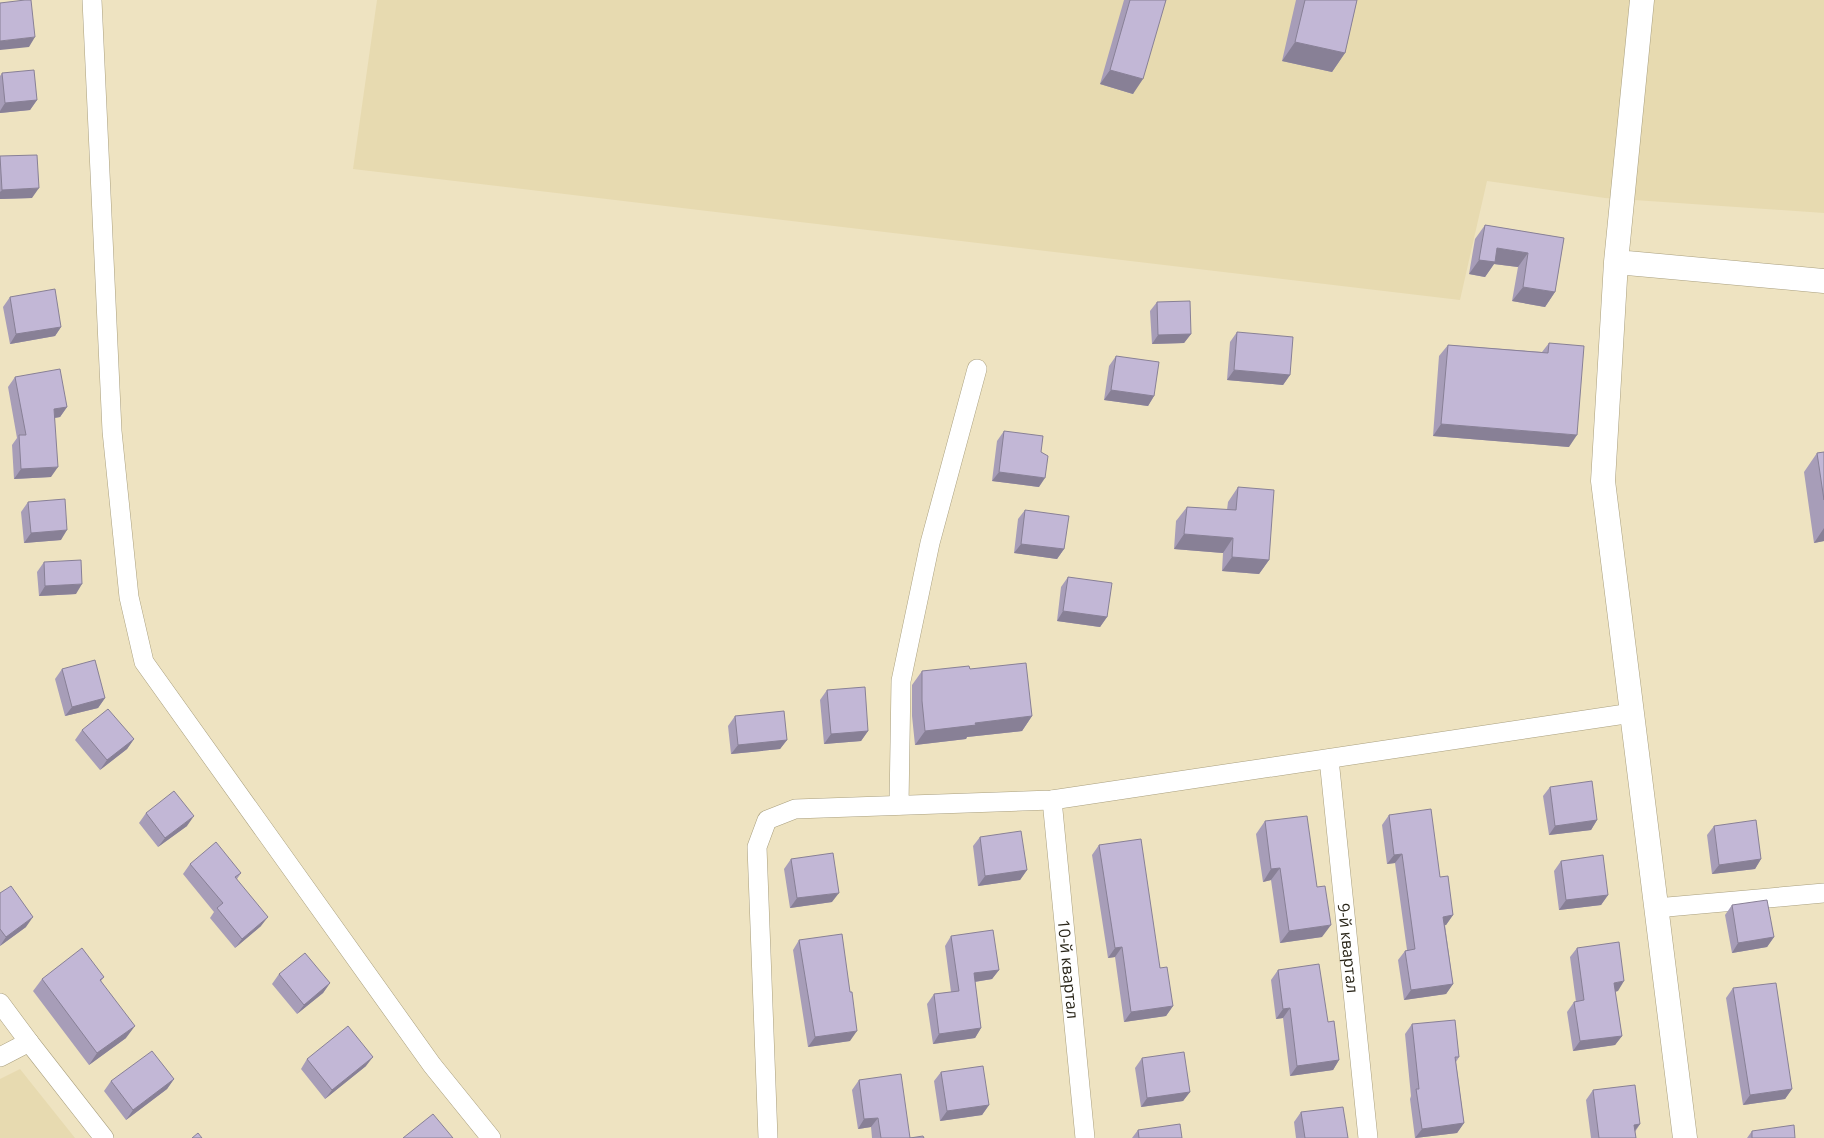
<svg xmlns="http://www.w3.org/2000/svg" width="1824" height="1138" font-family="'Open Sans',sans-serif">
<rect width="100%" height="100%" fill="#eee3c1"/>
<path fill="#e7dab0" d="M 377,0 L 1824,0 L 1824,213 L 1605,198 L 1487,181 L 1460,300 L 353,169 Z
M 20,1069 L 75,1138 L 0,1138 L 0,1079 Z"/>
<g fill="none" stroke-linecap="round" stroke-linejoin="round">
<defs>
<g id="minor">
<path d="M 92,0 L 112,431 L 129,597 L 144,662 L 432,1065 L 491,1138"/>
<path id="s1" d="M 1329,759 L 1368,1138"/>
<path id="s2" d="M 1052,800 L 1085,1138"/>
<path d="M 899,805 L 901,681 L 930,543 L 977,369"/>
<path d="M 1656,908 L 1824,893"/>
<path d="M 0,1003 L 29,1042"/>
<path d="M 0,1057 L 29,1042 L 104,1138"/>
<path d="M 768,1138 L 757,847 L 767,820 L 795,809 L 1052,800 L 1632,713"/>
</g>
<path id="tertiary" d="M 1642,0 L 1616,262 L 1603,481 L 1685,1138
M 1616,262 L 1824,281"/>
</defs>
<use href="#minor" stroke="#a99f7e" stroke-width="20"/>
<use href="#tertiary" stroke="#a99f7e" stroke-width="25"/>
<use href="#minor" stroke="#fff" stroke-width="19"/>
<use href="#tertiary" stroke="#fff" stroke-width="24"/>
</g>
<path fill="#a79db8" d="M 1124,0 L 1166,0 L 1133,94 L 1100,84 Z
M 1296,0 L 1357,0 L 1345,53 L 1332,72 L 1282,61 Z
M 2,73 L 37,100 L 30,110 L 0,113 L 0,76 Z
M 0,156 L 32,198 L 0,199 Z
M 1485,225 L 1564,238 L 1555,292 L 1545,307 L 1512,301 L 1518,267 L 1494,264 L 1485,277 L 1469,274 L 1475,239 Z
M 10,297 L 61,327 L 55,336 L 10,344 L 3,307 Z
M 1157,302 L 1191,334 L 1184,343 L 1152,344 L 1150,311 Z
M 1237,332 L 1290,375 L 1283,385 L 1227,380 L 1230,342 Z
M 1549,343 L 1569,447 L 1433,436 L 1439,356 L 1448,345 L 1542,352 Z
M 1116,356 L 1154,396 L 1148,406 L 1104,400 L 1109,366 Z
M 15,377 L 67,407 L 60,417 L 55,418 L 51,477 L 14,479 L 12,445 L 17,438 L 8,387 Z
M 1004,431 L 1041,452 L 1039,487 L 992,481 L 997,441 Z
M 1824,452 L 1824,541 L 1814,543 L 1804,472 L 1817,453 Z
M 1238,487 L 1269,560 L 1259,574 L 1222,571 L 1223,553 L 1174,549 L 1176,521 L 1187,507 L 1227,510 L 1228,502 Z
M 28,502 L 61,540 L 24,543 L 21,512 Z
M 1025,510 L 1064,549 L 1057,559 L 1014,553 L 1018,519 Z
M 44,562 L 76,594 L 39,596 L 37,572 Z
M 1068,577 L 1107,617 L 1100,627 L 1057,621 L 1061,587 Z
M 62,669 L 105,698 L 98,708 L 65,716 L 55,679 Z
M 970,669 L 1032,716 L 1022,731 L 967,737 L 966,739 L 915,745 L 912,716 L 912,685 L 922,671 Z
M 827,690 L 868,731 L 861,741 L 824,744 L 820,700 Z
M 735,716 L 787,740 L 780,749 L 731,754 L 728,726 Z
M 82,730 L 134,739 L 127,749 L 100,770 L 75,740 Z
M 1550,787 L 1597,820 L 1591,830 L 1549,835 L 1543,796 Z
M 146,813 L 187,826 L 158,847 L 139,823 Z
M 1389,815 L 1440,877 L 1453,915 L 1446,925 L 1445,925 L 1453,984 L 1446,994 L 1404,1000 L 1398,960 L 1405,951 L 1407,950 L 1395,863 L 1387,864 L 1382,825 Z
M 1265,821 L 1322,937 L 1280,943 L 1271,880 L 1263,882 L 1256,834 Z
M 1714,826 L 1761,859 L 1755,869 L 1712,874 L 1707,835 Z
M 980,837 L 1027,870 L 1020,880 L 978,886 L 973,846 Z
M 1099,845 L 1160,968 L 1173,1006 L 1166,1016 L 1124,1022 L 1115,957 L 1108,958 L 1092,855 Z
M 791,859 L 832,902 L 790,908 L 784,869 Z
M 1561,861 L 1608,895 L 1601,905 L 1559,910 L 1554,871 Z
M 190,864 L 241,873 L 237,879 L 261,926 L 235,948 L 210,918 L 214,912 L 183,874 Z
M 0,893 L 26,927 L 0,946 Z
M 1732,905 L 1774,937 L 1767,947 L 1732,953 L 1725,915 Z
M 951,936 L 999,970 L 992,979 L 975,982 L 981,1028 L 975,1038 L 933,1044 L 927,1004 L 934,994 L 951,992 L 945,946 Z
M 799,940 L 850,1041 L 808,1047 L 793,950 Z
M 1577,948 L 1618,991 L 1615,992 L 1622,1036 L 1615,1045 L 1573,1051 L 1567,1012 L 1574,1002 L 1576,1002 L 1570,957 Z
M 1278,970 L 1339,1060 L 1333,1070 L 1290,1076 L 1283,1018 L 1276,1019 L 1271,980 Z
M 279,974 L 330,983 L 323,993 L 297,1014 L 272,984 Z
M 104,977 L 101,981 L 126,1038 L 89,1065 L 33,991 L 42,979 Z
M 1733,988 L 1792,1089 L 1785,1099 L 1743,1105 L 1726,998 Z
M 1412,1024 L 1459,1057 L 1456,1062 L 1464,1123 L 1457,1133 L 1415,1138 L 1410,1099 L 1411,1096 L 1405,1034 Z
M 1142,1058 L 1190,1092 L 1183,1101 L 1141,1107 L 1135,1068 Z
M 307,1059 L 366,1066 L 325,1099 L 301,1069 Z
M 941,1072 L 989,1105 L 982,1115 L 940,1121 L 934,1081 Z
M 174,1079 L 167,1089 L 126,1120 L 104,1091 L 111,1081 Z
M 859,1080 L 910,1138 L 872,1138 L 871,1127 L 858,1129 L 852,1090 Z
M 1593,1090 L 1640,1124 L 1635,1132 L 1636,1138 L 1591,1138 L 1586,1100 Z
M 1301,1112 L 1348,1138 L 1296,1138 L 1294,1122 Z
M 1138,1130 L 1182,1138 L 1132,1138 Z
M 1752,1131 L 1795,1138 L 1747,1138 Z"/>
<path fill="#888096" d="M 35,37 L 29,47 L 0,50 L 0,41 Z
M 1295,42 L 1345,53 L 1332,72 L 1282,61 Z
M 1110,70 L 1143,79 L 1133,94 L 1100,84 Z
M 37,100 L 30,110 L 0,113 L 0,111 L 5,103 Z
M 39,188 L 32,198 L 0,199 L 0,192 L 2,190 Z
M 1497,248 L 1528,253 L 1518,267 L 1494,264 L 1485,277 L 1469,274 L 1479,260 Z
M 1523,287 L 1555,292 L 1545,307 L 1512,301 Z
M 61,327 L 55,336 L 10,344 L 16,334 Z
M 1191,334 L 1184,343 L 1152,344 L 1158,335 Z
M 1234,370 L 1290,375 L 1283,385 L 1227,380 Z
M 1111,390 L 1154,396 L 1148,406 L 1104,400 Z
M 67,407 L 60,417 L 47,419 L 54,409 Z
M 1441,424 L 1577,435 L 1569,447 L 1433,436 Z
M 58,467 L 51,477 L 14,479 L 21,469 Z
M 999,472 L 1045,478 L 1039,487 L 992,481 Z
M 1824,528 L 1824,541 L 1814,543 Z
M 67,530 L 61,540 L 24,543 L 31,533 Z
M 1184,534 L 1233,538 L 1223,553 L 1174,549 Z
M 1021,544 L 1064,549 L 1057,559 L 1014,553 Z
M 1232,557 L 1269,560 L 1259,574 L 1222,571 Z
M 82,584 L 76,594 L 39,596 L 45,586 Z
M 1063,611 L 1107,617 L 1100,627 L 1057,621 Z
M 105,698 L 98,708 L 65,716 L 72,707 Z
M 1032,716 L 1022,731 L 967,737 L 966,739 L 915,745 L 925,731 L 975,723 Z
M 868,731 L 861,741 L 824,744 L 831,734 Z
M 134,739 L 127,749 L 100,770 L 107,760 Z
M 787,740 L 780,749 L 731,754 L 738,745 Z
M 194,816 L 187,826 L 158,847 L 165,838 Z
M 1597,820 L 1591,830 L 1549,835 L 1555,826 Z
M 1402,854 L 1395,863 L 1387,864 L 1394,855 Z
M 1761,859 L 1755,869 L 1712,874 L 1719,865 Z
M 1280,868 L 1271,880 L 1263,882 L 1271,869 Z
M 1027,870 L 1020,880 L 978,886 L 985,876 Z
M 839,893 L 832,902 L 790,908 L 797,898 Z
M 1608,895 L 1601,905 L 1559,910 L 1566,900 Z
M 1453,915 L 1446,925 L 1437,927 L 1443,917 Z
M 33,917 L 26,927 L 0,946 L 6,937 Z
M 268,917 L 261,926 L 235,948 L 242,939 Z
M 1331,925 L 1322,937 L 1280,943 L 1289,931 Z
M 1774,937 L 1767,947 L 1732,953 L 1738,943 Z
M 1122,947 L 1115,957 L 1108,958 L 1115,948 Z
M 999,970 L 992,979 L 967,983 L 974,973 Z
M 1624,981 L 1618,991 L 1607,993 L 1614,983 Z
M 330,983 L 323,993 L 297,1014 L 304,1005 Z
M 1453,984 L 1446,994 L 1404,1000 L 1411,990 Z
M 1173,1006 L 1166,1016 L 1124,1022 L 1131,1012 Z
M 1290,1008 L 1283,1018 L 1276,1019 L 1283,1009 Z
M 135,1026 L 126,1038 L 89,1065 L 97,1053 Z
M 981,1028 L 975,1038 L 933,1044 L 939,1034 Z
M 857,1031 L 850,1041 L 808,1047 L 815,1037 Z
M 1622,1036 L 1615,1045 L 1573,1051 L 1580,1041 Z
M 373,1057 L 366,1066 L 325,1099 L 332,1090 Z
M 1339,1060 L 1333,1070 L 1290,1076 L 1297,1066 Z
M 174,1079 L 167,1089 L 126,1120 L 133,1110 Z
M 1792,1089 L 1785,1099 L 1743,1105 L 1750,1095 Z
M 1190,1092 L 1183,1101 L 1141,1107 L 1147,1098 Z
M 989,1105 L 982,1115 L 940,1121 L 947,1111 Z
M 878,1118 L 871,1127 L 858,1129 L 864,1119 Z
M 1464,1123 L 1457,1133 L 1415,1138 L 1422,1129 Z
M 1640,1124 L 1633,1133 L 1634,1125 Z"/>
<path fill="#c2b7d6" stroke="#888096" d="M 25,0 L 31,0 L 35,37 L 0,41 L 0,3 Z
M 1130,0 L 1166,0 L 1143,79 L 1110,70 Z
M 1305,0 L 1357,0 L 1345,53 L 1295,42 Z
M 34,70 L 37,100 L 5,103 L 2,73 Z
M 37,155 L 39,188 L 2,190 L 0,156 Z
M 1485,225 L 1564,238 L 1555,292 L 1523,287 L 1528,253 L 1497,248 L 1495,262 L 1479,260 Z
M 55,289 L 61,327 L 16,334 L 10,297 Z
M 1190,301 L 1191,334 L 1158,335 L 1157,302 Z
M 1237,332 L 1293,337 L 1290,375 L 1234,370 Z
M 1549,343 L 1584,346 L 1577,435 L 1441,424 L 1448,345 L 1548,353 Z
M 1116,356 L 1159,362 L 1154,396 L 1111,390 Z
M 60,369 L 67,407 L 54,409 L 58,467 L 21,469 L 19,435 L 26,435 L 15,377 Z
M 1004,431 L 1043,436 L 1041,452 L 1048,456 L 1045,478 L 999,472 Z
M 1824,452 L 1824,500 L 1817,453 Z
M 1238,487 L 1274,490 L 1269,560 L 1232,557 L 1233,538 L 1184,534 L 1187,507 L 1236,510 Z
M 65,499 L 67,530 L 31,533 L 28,502 Z
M 1025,510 L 1069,516 L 1064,549 L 1021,544 Z
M 81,560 L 82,584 L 45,586 L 44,562 Z
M 1068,577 L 1112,583 L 1107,617 L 1063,611 Z
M 95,660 L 105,698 L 72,707 L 62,669 Z
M 1026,663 L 1032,716 L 975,723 L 976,725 L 925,731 L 922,701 L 922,671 L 969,666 L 970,669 Z
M 865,687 L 868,731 L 831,734 L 827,690 Z
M 108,709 L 134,739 L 107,760 L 82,730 Z
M 784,711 L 787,740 L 738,745 L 735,716 Z
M 1592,781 L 1597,820 L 1555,826 L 1550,787 Z
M 174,791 L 194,816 L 165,838 L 146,813 Z
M 1431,809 L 1440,877 L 1448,876 L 1453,915 L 1443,917 L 1453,984 L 1411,990 L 1405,951 L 1415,949 L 1402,854 L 1394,855 L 1389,815 Z
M 1307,816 L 1317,887 L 1325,886 L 1331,925 L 1289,931 L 1280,868 L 1271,869 L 1265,821 Z
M 1756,820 L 1761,859 L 1719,865 L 1714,826 Z
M 1021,831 L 1027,870 L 985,876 L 980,837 Z
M 1141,839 L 1160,968 L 1167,967 L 1173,1006 L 1131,1012 L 1122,947 L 1115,948 L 1099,845 Z
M 216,842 L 241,873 L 235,877 L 268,917 L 242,939 L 217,908 L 223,903 L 190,864 Z
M 833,853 L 839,893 L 797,898 L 791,859 Z
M 1603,855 L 1608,895 L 1566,900 L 1561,861 Z
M 11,886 L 33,917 L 6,937 L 0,929 L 0,893 Z
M 1767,900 L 1774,937 L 1738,943 L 1732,905 Z
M 993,930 L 999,970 L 974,973 L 981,1028 L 939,1034 L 934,994 L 959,991 L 951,936 Z
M 842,934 L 850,992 L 852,992 L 857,1031 L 815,1037 L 799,940 Z
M 1619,942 L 1624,981 L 1614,983 L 1622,1036 L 1580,1041 L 1574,1002 L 1584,1000 L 1577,948 Z
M 82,948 L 104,977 L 100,980 L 135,1026 L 97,1053 L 42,979 Z
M 305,953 L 330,983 L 304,1005 L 279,974 Z
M 1319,964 L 1328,1022 L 1334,1021 L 1339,1060 L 1297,1066 L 1290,1008 L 1283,1009 L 1278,970 Z
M 1776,983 L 1792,1089 L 1750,1095 L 1733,988 Z
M 1455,1020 L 1459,1057 L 1455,1057 L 1464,1123 L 1422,1129 L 1416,1089 L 1419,1089 L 1412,1024 Z
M 348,1026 L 373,1057 L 332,1090 L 307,1059 Z
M 152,1051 L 174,1079 L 133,1110 L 111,1081 Z
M 1184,1052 L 1190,1092 L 1147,1098 L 1142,1058 Z
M 983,1066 L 989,1105 L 947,1111 L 941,1072 Z
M 901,1074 L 910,1138 L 881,1138 L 878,1118 L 864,1119 L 859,1080 Z
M 1635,1085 L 1640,1124 L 1634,1125 L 1636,1138 L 1599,1138 L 1593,1090 Z
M 1343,1107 L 1348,1138 L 1305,1138 L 1301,1112 Z
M 433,1114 L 453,1138 L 403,1138 Z
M 1180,1124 L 1182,1138 L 1139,1138 L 1138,1130 Z
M 1794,1125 L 1795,1138 L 1752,1138 L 1752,1131 Z
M 198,1133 L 202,1138 L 192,1138 Z
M 923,1136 L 924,1138 L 910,1138 Z"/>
<g text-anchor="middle" stroke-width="4" stroke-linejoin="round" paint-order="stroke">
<g font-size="16" fill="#292518" stroke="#fbf0ce">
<text dy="6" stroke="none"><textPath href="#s1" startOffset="190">9-й квартал</textPath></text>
<text dy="6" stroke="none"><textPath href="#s2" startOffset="170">10-й квартал</textPath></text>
</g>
</g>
</svg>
